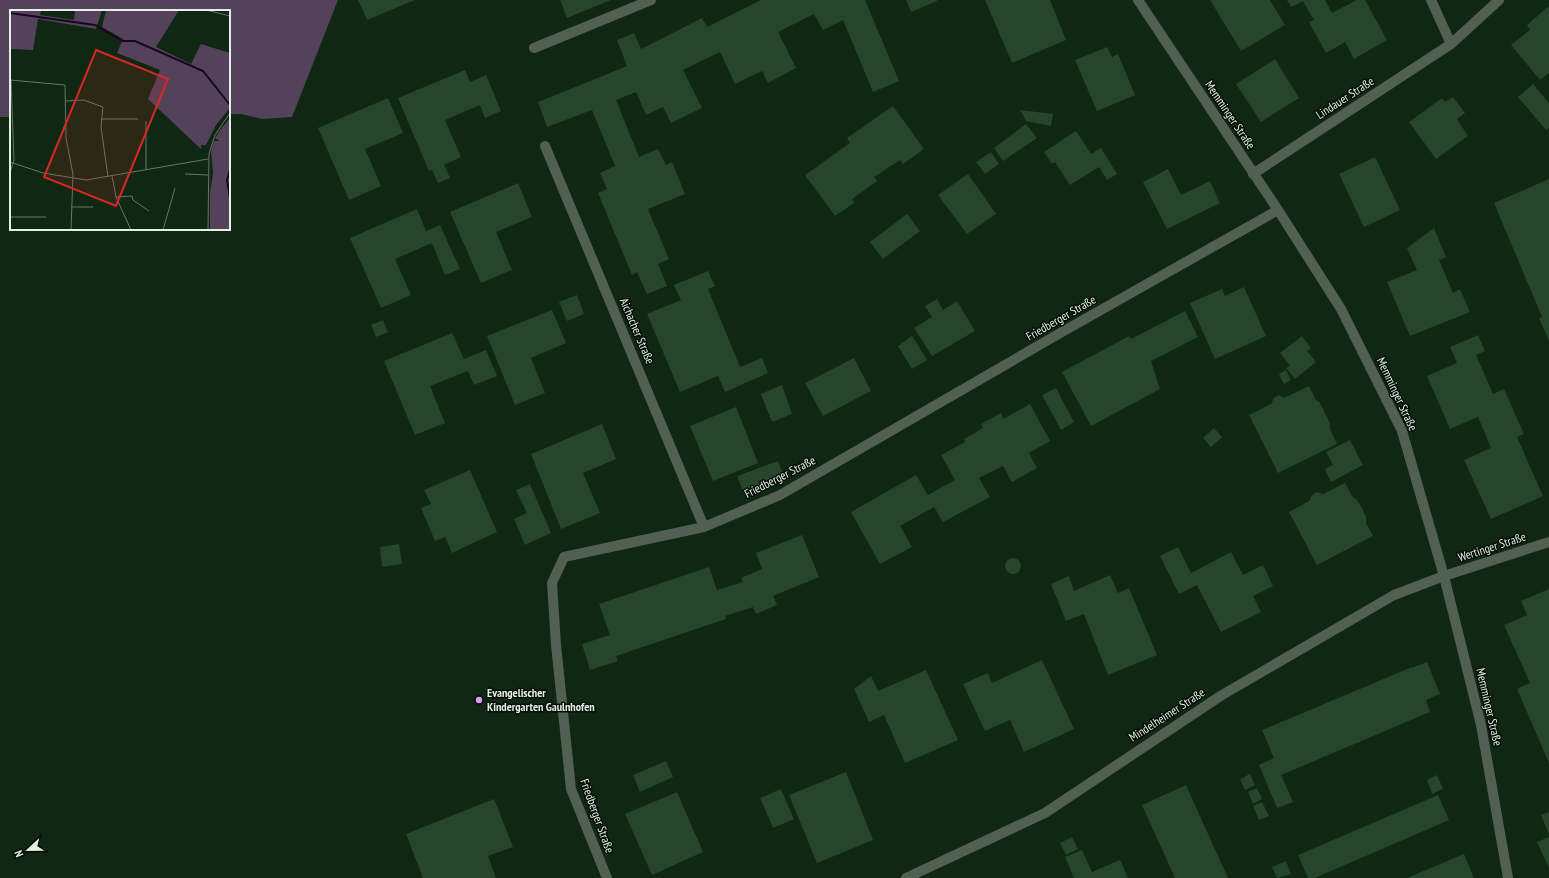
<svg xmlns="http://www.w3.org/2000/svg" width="1549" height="878" font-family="'PT Sans Narrow',sans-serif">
<rect width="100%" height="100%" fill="#102713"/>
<path fill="#534259" d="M 0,0 L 338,0 L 292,117 L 262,119 L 241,114 L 229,114 L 229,11 L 11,11 L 11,117 L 0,117 Z"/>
<path fill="#27452a" d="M 358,0 L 415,0 L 367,20 Z
M 560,0 L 611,0 L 567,18 Z
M 761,0 L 865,0 L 899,81 L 873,92 L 843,20 L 823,30 L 814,14 L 778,32 L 796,68 L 768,83 L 762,71 L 735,84 L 720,52 L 683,70 L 702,108 L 671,123 L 663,107 L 646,115 L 636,92 L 616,100 L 639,157 L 658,149 L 666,165 L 672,162 L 685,194 L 648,209 L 669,259 L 658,264 L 667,286 L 647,294 L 637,272 L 632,275 L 598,193 L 607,189 L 600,173 L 615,166 L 592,110 L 547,127 L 538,102 L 627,66 L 617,40 L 634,33 L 641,49 L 702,18 L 707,27 Z
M 906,0 L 937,0 L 937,1 L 911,12 Z
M 985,0 L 1050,0 L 1066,40 L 1012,63 Z
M 1210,0 L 1270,0 L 1285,25 L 1241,51 Z
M 1287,0 L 1325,0 L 1332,13 L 1357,0 L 1365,0 L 1387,40 L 1354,59 L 1345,42 L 1326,53 L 1309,22 L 1314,20 L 1303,1 L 1291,7 Z
M 1549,6 L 1549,73 L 1540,80 L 1511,45 L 1530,30 L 1527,25 Z
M 1107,47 L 1112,57 L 1118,54 L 1135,95 L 1097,111 L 1075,60 Z
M 1275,59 L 1299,98 L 1261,122 L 1236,84 Z
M 465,70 L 470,82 L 486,75 L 501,111 L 485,118 L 480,105 L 445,120 L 461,157 L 444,165 L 450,178 L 438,183 L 432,170 L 429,171 L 398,98 Z
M 1533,84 L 1549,103 L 1549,128 L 1546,130 L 1518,97 Z
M 1453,97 L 1465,113 L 1457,119 L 1468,136 L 1436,159 L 1409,122 L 1442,98 L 1445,102 Z
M 388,98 L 403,133 L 365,149 L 381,186 L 349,200 L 318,128 Z
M 893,106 L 924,149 L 903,164 L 900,160 L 874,177 L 877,181 L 852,199 L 854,203 L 835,216 L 805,175 L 850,143 L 847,138 Z
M 1020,110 L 1053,114 L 1051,126 L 1026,121 Z
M 1026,124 L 1037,138 L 1003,161 L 994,148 Z
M 1076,131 L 1091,154 L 1101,148 L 1117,174 L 1107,180 L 1099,167 L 1070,185 L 1055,162 L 1052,164 L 1044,152 Z
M 991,152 L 999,164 L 985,174 L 976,162 Z
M 1375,157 L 1400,210 L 1364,227 L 1339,174 Z
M 1168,169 L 1181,195 L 1210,181 L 1220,203 L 1167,229 L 1143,182 Z
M 968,174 L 996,214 L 967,234 L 938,195 Z
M 1549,179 L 1549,341 L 1539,318 L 1542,317 L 1494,203 Z
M 518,183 L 532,217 L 496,232 L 512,270 L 481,283 L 450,212 Z
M 417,209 L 426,231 L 440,225 L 460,269 L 445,275 L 432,243 L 395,259 L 411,295 L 381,308 L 350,238 Z
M 907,214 L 920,231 L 883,259 L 870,242 Z
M 1434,228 L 1446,257 L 1439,260 L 1453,293 L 1460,289 L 1470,312 L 1410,336 L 1387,282 L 1417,270 L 1407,248 Z
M 708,271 L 715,286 L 708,289 L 740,367 L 762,358 L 768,373 L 725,392 L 718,376 L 680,392 L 647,314 L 681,300 L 674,285 Z
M 1244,287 L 1266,336 L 1215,359 L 1190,303 L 1222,289 L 1225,296 Z
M 577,295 L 584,314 L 567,321 L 559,302 Z
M 937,299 L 943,310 L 957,301 L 975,331 L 932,356 L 914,328 L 932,317 L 925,306 Z
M 552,310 L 566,343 L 531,358 L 545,393 L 515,405 L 487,336 Z
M 1185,311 L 1198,337 L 1151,361 L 1160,389 L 1091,426 L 1062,372 L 1129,336 L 1131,339 Z
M 383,320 L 388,332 L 376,337 L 371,325 Z
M 452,333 L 464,359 L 486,350 L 497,376 L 474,385 L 468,371 L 430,386 L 445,423 L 415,435 L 384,361 Z
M 1478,335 L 1485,351 L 1476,355 L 1493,394 L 1504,389 L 1524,434 L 1517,437 L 1543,496 L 1491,519 L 1464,460 L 1491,448 L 1478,417 L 1450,429 L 1427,376 L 1457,363 L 1450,347 Z
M 912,336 L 927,360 L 912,369 L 898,346 Z
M 1302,336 L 1311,348 L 1307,351 L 1316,362 L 1295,379 L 1286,368 L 1290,366 L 1280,353 Z
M 854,358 L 871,391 L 823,416 L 805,383 Z
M 1286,370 L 1291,380 L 1284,384 L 1279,374 Z
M 782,385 L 792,414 L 772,422 L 761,394 Z
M 1309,386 L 1316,400 L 1320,403 L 1330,423 L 1330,429 L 1337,444 L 1278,473 L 1249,415 L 1271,404 L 1274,398 L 1279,395 L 1284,398 Z
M 1056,388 L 1074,422 L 1061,430 L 1042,395 Z
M 1030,404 L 1050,441 L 1029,453 L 1037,468 L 1012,482 L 1003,466 L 979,478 L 990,497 L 943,522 L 934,507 L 900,526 L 912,547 L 880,564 L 851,512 L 916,475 L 928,495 L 955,480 L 941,455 L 965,442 L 964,439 L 983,428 L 981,424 L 1001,413 L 1003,419 Z
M 736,407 L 758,463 L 713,481 L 690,426 Z
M 602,424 L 616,459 L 583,473 L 600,513 L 561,529 L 531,454 Z
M 1214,428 L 1222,437 L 1211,447 L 1203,438 Z
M 1350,440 L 1363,465 L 1331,482 L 1325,469 L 1333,465 L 1326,452 Z
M 778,461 L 785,479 L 744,494 L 737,476 Z
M 470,470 L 497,532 L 452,553 L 445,537 L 435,541 L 421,508 L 431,504 L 424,490 Z
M 1345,483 L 1352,496 L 1357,500 L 1362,508 L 1366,517 L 1366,523 L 1373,536 L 1317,565 L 1289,512 L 1309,501 L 1312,495 L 1317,492 L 1323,494 Z
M 530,484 L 551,533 L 525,545 L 514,519 L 527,513 L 516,490 Z
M 802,535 L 819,577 L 773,596 L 777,605 L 756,614 L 753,607 L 725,616 L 726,619 L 616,656 L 618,661 L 590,670 L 582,644 L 610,635 L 599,604 L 709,567 L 717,590 L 743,582 L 741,578 L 762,569 L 756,553 Z
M 399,544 L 402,564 L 382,567 L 380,547 Z
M 1178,547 L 1191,573 L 1231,552 L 1243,575 L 1263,565 L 1273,586 L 1253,596 L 1261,612 L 1221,632 L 1197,585 L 1179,594 L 1160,556 Z
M1005 566a8 8 0 1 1 16 0a8 8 0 1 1-16 0Z
M 1110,575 L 1118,593 L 1129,588 L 1157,655 L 1108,675 L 1084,614 L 1066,621 L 1051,584 L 1069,576 L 1074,591 Z
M 1549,589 L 1549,763 L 1517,689 L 1530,683 L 1504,625 L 1527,615 L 1521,601 Z
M 1042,660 L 1074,729 L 1024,752 L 1010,720 L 985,731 L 963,684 L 988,673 L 992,683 Z
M 1427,662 L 1440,694 L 1426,700 L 1430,712 L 1281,775 L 1293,802 L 1277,808 L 1259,765 L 1274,758 L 1262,730 L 1412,667 L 1412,668 Z
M 926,670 L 958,740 L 905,763 L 884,715 L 869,722 L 854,689 L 871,676 L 878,691 Z
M 666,761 L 673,777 L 640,792 L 633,775 Z
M 846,772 L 873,840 L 817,863 L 789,795 Z
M 1250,774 L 1255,785 L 1245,790 L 1240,779 Z
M 1437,775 L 1443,789 L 1432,794 L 1427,780 Z
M 1186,785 L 1199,814 L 1228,878 L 1175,878 L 1142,805 Z
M 1257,788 L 1262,799 L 1253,804 L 1248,792 Z
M 781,789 L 794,819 L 773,828 L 760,798 Z
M 677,792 L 703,852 L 652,875 L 625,814 Z
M 1438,795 L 1449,820 L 1315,878 L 1308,878 L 1298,855 Z
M 494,799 L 513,847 L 488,856 L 496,878 L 423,878 L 406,834 Z
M 1262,802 L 1269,816 L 1259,820 L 1253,806 Z
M 1549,812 L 1549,834 L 1541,815 Z
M 1072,837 L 1078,849 L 1066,855 L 1060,843 Z
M 1549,837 L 1549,866 L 1548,866 L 1537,842 Z
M 1082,850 L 1092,872 L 1120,860 L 1128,878 L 1074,878 L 1065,857 Z
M 1464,854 L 1474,878 L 1407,878 Z
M 1286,861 L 1291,874 L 1277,878 L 1272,867 Z"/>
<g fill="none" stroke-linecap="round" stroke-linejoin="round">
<path stroke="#526053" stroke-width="10" d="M 1138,0 L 1278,210 L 1341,309 L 1402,431 L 1444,576 L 1481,725 L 1508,878
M 1431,0 L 1451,44
M 534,48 L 651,0
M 545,146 L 704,527
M 1253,174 L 1451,44 L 1499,0
M 607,878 L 571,789 L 556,645 L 552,583 L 564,557 L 704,527 L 780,495 L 1062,332 L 1278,210
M 906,878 L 1045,813 L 1222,695 L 1394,595 L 1444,576 L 1549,542"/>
</g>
<circle fill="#dd99f3" stroke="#050e05" stroke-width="1.5" cx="479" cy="700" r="4"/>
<g text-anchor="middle" stroke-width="3" stroke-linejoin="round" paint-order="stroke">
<g font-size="12" fill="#e2f1e3" stroke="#050e05">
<text transform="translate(1345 98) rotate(-33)" y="4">Lindauer Straße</text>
<text transform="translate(1230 115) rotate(56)" y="4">Memminger Straße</text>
<text transform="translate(1061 318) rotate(-30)" y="4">Friedberger Straße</text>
<text transform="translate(637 331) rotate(67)" y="4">Aichacher Straße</text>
<text transform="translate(1397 394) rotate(65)" y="4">Memminger Straße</text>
<text transform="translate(780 477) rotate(-27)" y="4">Friedberger Straße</text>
<text transform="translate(1492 547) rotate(-18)" y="4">Wertinger Straße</text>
<text transform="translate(1489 707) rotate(77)" y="4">Memminger Straße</text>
<text transform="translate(1167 715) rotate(-33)" y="4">Mindelheimer Straße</text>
<text transform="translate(597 816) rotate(70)" y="4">Friedberger Straße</text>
</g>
<g font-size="12" font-weight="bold" fill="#e2f1e3" stroke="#050e05" text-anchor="start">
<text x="487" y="697">Evangelischer<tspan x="487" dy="14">Kindergarten Gaulnhofen</tspan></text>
</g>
</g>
<g transform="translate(10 10)">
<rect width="220" height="220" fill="#102713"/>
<path d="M 0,0 L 31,0 L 30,5 L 64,10 L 65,0 L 92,0 L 86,19 L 28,9 L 23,40 L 0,39 ZM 96,0 L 169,0 L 146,37 L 181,54 L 191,34 L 220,43 L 220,98 L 206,115 L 196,135 L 191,135 L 191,139 L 138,89 L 150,60 L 107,43 L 113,29 L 92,17 ZM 220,108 L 220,220 L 200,220 L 200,183 L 203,163 L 201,141 L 204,131 L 210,131 L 205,128 L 210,120 Z" fill="#534259"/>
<path fill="none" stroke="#1a0620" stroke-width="2" d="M 0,3 L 85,15 L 113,31 L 125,31 L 193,61 L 220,95M 220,160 L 217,170 L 220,188"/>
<path fill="none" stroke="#647866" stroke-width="1" d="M 196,0 L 220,6M 0,70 L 55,75 L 56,128 L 63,164 L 61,220M 55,91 L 74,90 L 93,97 L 91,117 L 98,167M 91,109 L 128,109M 136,111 L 136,159M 0,152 L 33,163 L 76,170 L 198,149M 0,163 L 4,150 L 1,70M 175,164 L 198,165M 102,166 L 106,187 L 121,220M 106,187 L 122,186 L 123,190 L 139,201M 61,197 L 83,197M 0,207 L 36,207M 153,220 L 165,178M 198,220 L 199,144 L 205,125 L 220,103"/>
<path fill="#d62828" fill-opacity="0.15" stroke="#d62828" stroke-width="2" d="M 86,40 L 158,69 L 106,196 L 34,167 Z"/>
<rect width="220" height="220" fill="none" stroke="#e2f1e3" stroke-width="2"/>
</g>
<g transform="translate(28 850) rotate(248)" stroke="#050e05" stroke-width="3" paint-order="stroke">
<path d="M0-3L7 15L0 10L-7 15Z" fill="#e2f1e3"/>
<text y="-6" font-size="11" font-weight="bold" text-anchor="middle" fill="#e2f1e3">N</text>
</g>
</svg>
